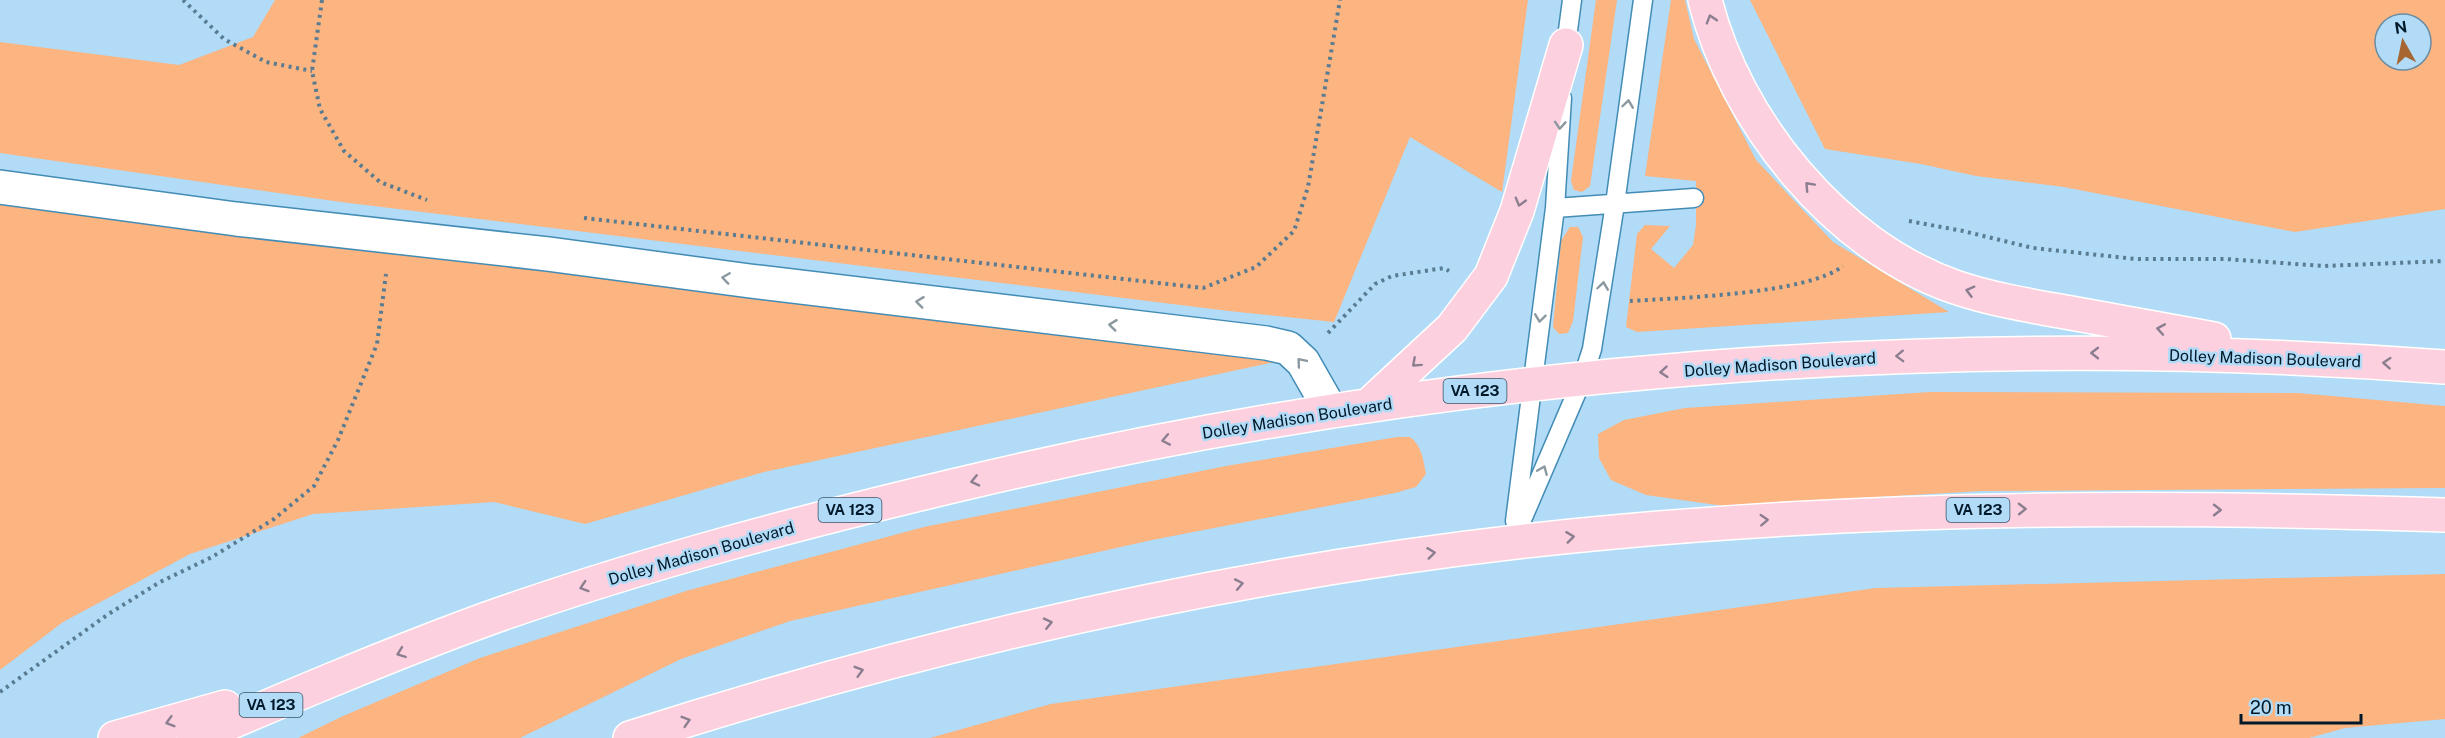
<svg xmlns="http://www.w3.org/2000/svg" width="2445" height="738" font-family="'Public Sans',sans-serif">
<rect width="100%" height="100%" fill="#b1dbf6"/>
<path fill="#fcb480" fill-rule="evenodd" d="M 275,0 L 1528,0 L 1502,192 L 1410,137 L 1334,322 L 1229,311 L 341,202 L 0,153 L 0,42 L 179,65 L 253,37 Z
M 1596,0 L 1617,0 L 1590,186 L 1582,192 L 1574,190 L 1571,181 Z
M 1671,0 L 1685,0 L 1694,39 L 1756,160 L 1833,242 L 1949,312 L 1637,332 L 1626,327 L 1637,234 L 1645,225 L 1670,226 L 1651,249 L 1674,268 L 1693,245 L 1696,225 L 1696,181 L 1645,176 Z
M 1750,0 L 2445,0 L 2445,209 L 2295,232 L 2064,187 L 1976,176 L 1921,164 L 1825,149 ZM 2385,24 L 2421,24 L 2421,60 L 2385,60 Z
M 0,196 L 1284,360 L 764,472 L 585,524 L 494,502 L 313,514 L 190,554 L 63,622 L 0,670 Z
M 1570,227 L 1578,227 L 1583,237 L 1573,321 L 1568,333 L 1559,334 L 1553,327 L 1561,241 Z
M 1930,392 L 2298,393 L 2445,406 L 2445,488 L 1981,491 L 1724,506 L 1646,495 L 1611,480 L 1599,458 L 1598,434 L 1624,420 L 1685,408 Z
M 1397,437 L 1410,437 C 1422,446 1423,459 1426,474 L 1416,487 L 1395,493 L 1152,540 L 790,621 L 681,659 L 520,738 L 298,738 L 343,716 L 480,658 L 686,591 L 924,527 L 1226,466 Z
M 2445,574 L 2445,719 L 2345,728 L 2309,738 L 930,738 L 1051,704 L 1876,588 Z"/>
<g fill="none" stroke-linecap="round" stroke-linejoin="round">
<defs>
<path id="service" d="M 1565,53 L 1572,0
M 1555,208 L 1694,198
M 1515,521 L 1555,208 L 1562,98
M 1512,543 L 1582,380 L 1592,349 L 1615,204 L 1643,0"/>
<path id="minor" d="M 0,187 L 236,219 L 548,254 L 750,281 L 1266,343 L 1288,348 L 1303,362 L 1331,411"/>
<path id="primary" d="M 1705,0 C 1735,121 1836,246 1955,287 C 1993,300 2032,306 2071,313 C 2118,322 2166,330 2214,339
M 1368,406 L 1452,328 L 1491,276 L 1517,211 L 1566,45
M 115,738 L 225,707
M 194,738 C 290,697 386,656 484,620 C 644,563 808,520 974,481 C 1454,368 1953,330 2445,367
M 630,738 C 949,636 1280,562 1614,532 C 1891,506 2168,506 2445,515"/>
</defs>
<use href="#service" stroke="#438cb5" stroke-width="21"/>
<use href="#minor" stroke="#438cb5" stroke-width="36"/>
<use href="#primary" stroke="#fff" stroke-width="36"/>
<path stroke="#5a7c92" stroke-width="4" stroke-dasharray="3 4.5" stroke-linecap="butt" d="M 183,0 L 224,39 L 266,62 L 312,71
M 322,0 L 312,71 L 320,109 L 344,151 L 380,182 L 427,200
M 584,218 L 1203,288 L 1256,267 L 1294,231 L 1308,187 L 1340,0
M 1909,221 L 1963,231 L 2033,248 L 2136,259 L 2226,259 L 2324,266 L 2445,261
M 1630,301 C 1677,298 1808,294 1843,266
M 1328,333 L 1375,284 L 1392,276 L 1444,268 L 1449,271
M 0,692 L 107,615 L 160,582 L 212,557 L 274,519 L 314,486 L 338,440 L 377,344 L 386,274"/>
<use href="#service" stroke="#fff" stroke-width="18"/>
<use href="#minor" stroke="#fff" stroke-width="33"/>
<use href="#primary" stroke="#fdd0e0" stroke-width="33"/>
</g>
<defs><path id="oneway-chevron" d="M-2-3.5L2.5 0L-2 3.5" fill="none" stroke-width="1.6" stroke-linecap="round" stroke-linejoin="round" transform="scale(1.5)"/></defs>
<g stroke="#8b7e8e">
<use href="#oneway-chevron" transform="translate(1711 19) rotate(-107)"/>
<use href="#oneway-chevron" transform="translate(1809 186) rotate(-133)"/>
<use href="#oneway-chevron" transform="translate(1520 202) rotate(106)"/>
<use href="#oneway-chevron" transform="translate(1970 291) rotate(-165)"/>
<use href="#oneway-chevron" transform="translate(2161 329) rotate(-170)"/>
<use href="#oneway-chevron" transform="translate(2095 353) rotate(-180)"/>
<use href="#oneway-chevron" transform="translate(1900 356) rotate(178)"/>
<use href="#oneway-chevron" transform="translate(1416 363) rotate(138)"/>
<use href="#oneway-chevron" transform="translate(2387 363) rotate(-176)"/>
<use href="#oneway-chevron" transform="translate(1664 372) rotate(175)"/>
<use href="#oneway-chevron" transform="translate(1166 440) rotate(169)"/>
<use href="#oneway-chevron" transform="translate(975 481) rotate(167)"/>
<use href="#oneway-chevron" transform="translate(2022 509) rotate(-1)"/>
<use href="#oneway-chevron" transform="translate(2217 510)"/>
<use href="#oneway-chevron" transform="translate(1764 520) rotate(-3)"/>
<use href="#oneway-chevron" transform="translate(1570 537) rotate(-7)"/>
<use href="#oneway-chevron" transform="translate(1431 553) rotate(-7)"/>
<use href="#oneway-chevron" transform="translate(1239 584) rotate(-11)"/>
<use href="#oneway-chevron" transform="translate(584 587) rotate(162)"/>
<use href="#oneway-chevron" transform="translate(1048 623) rotate(-13)"/>
<use href="#oneway-chevron" transform="translate(401 653) rotate(160)"/>
<use href="#oneway-chevron" transform="translate(859 671) rotate(-16)"/>
<use href="#oneway-chevron" transform="translate(686 721) rotate(-17)"/>
<use href="#oneway-chevron" transform="translate(170 722) rotate(164)"/>
</g>
<g stroke="#8c989f">
<use href="#oneway-chevron" transform="translate(1628 104) rotate(-82)"/>
<use href="#oneway-chevron" transform="translate(1560 125) rotate(94)"/>
<use href="#oneway-chevron" transform="translate(726 278) rotate(-172)"/>
<use href="#oneway-chevron" transform="translate(1603 286) rotate(-82)"/>
<use href="#oneway-chevron" transform="translate(920 302) rotate(-173)"/>
<use href="#oneway-chevron" transform="translate(1540 318) rotate(97)"/>
<use href="#oneway-chevron" transform="translate(1113 325) rotate(-173)"/>
<use href="#oneway-chevron" transform="translate(1301 362) rotate(-130)"/>
<use href="#oneway-chevron" transform="translate(1543 470) rotate(-67)"/>
</g>
<g text-anchor="middle" stroke-width="5" stroke-linejoin="round" paint-order="stroke">
<g fill="#b1dbf6" stroke="#355367" stroke-width="1.5">
<rect x="1443.5" y="379" width="63" height="24" rx="4.5"/>
<rect x="818.5" y="498" width="63" height="24" rx="4.5"/>
<rect x="1946.5" y="498" width="63" height="24" rx="4.5"/>
<rect x="239.5" y="693" width="63" height="24" rx="4.5"/>
</g>
<g font-size="15" font-weight="bold" fill="#00192a">
<text x="1475" y="396">VA 123</text>
<text x="850" y="515">VA 123</text>
<text x="1978" y="515">VA 123</text>
<text x="271" y="710">VA 123</text>
</g>
<g font-size="16" fill="#00192a" stroke="#b1dbf6">
<text transform="translate(2265 358) rotate(2)" y="6">Dolley Madison Boulevard</text>
<text transform="translate(1780 364) rotate(-4)" y="6">Dolley Madison Boulevard</text>
<text transform="translate(1297 418) rotate(-9)" y="6">Dolley Madison Boulevard</text>
<text transform="translate(701 553) rotate(-16)" y="6">Dolley Madison Boulevard</text>
</g>
</g>
<g transform="translate(2403 42) rotate(351)"><circle r="28" fill="#b1dbf6" stroke="#6a8da4" stroke-width="1.5"/>
<path d="M0-4.5L10 22L0 15L-10 22Z" fill="#a76531"/>
<text y="-9" font-size="16" font-weight="bold" text-anchor="middle" fill="#00192a">N</text>
</g>
<path d="M2241 714v9h120v-9" fill="none" stroke="#00192a" stroke-width="3"/>
<text x="2250" y="714" font-size="18" fill="#00192a" stroke="#b1dbf6" stroke-width="4.5" paint-order="stroke">20 m</text>
</svg>
